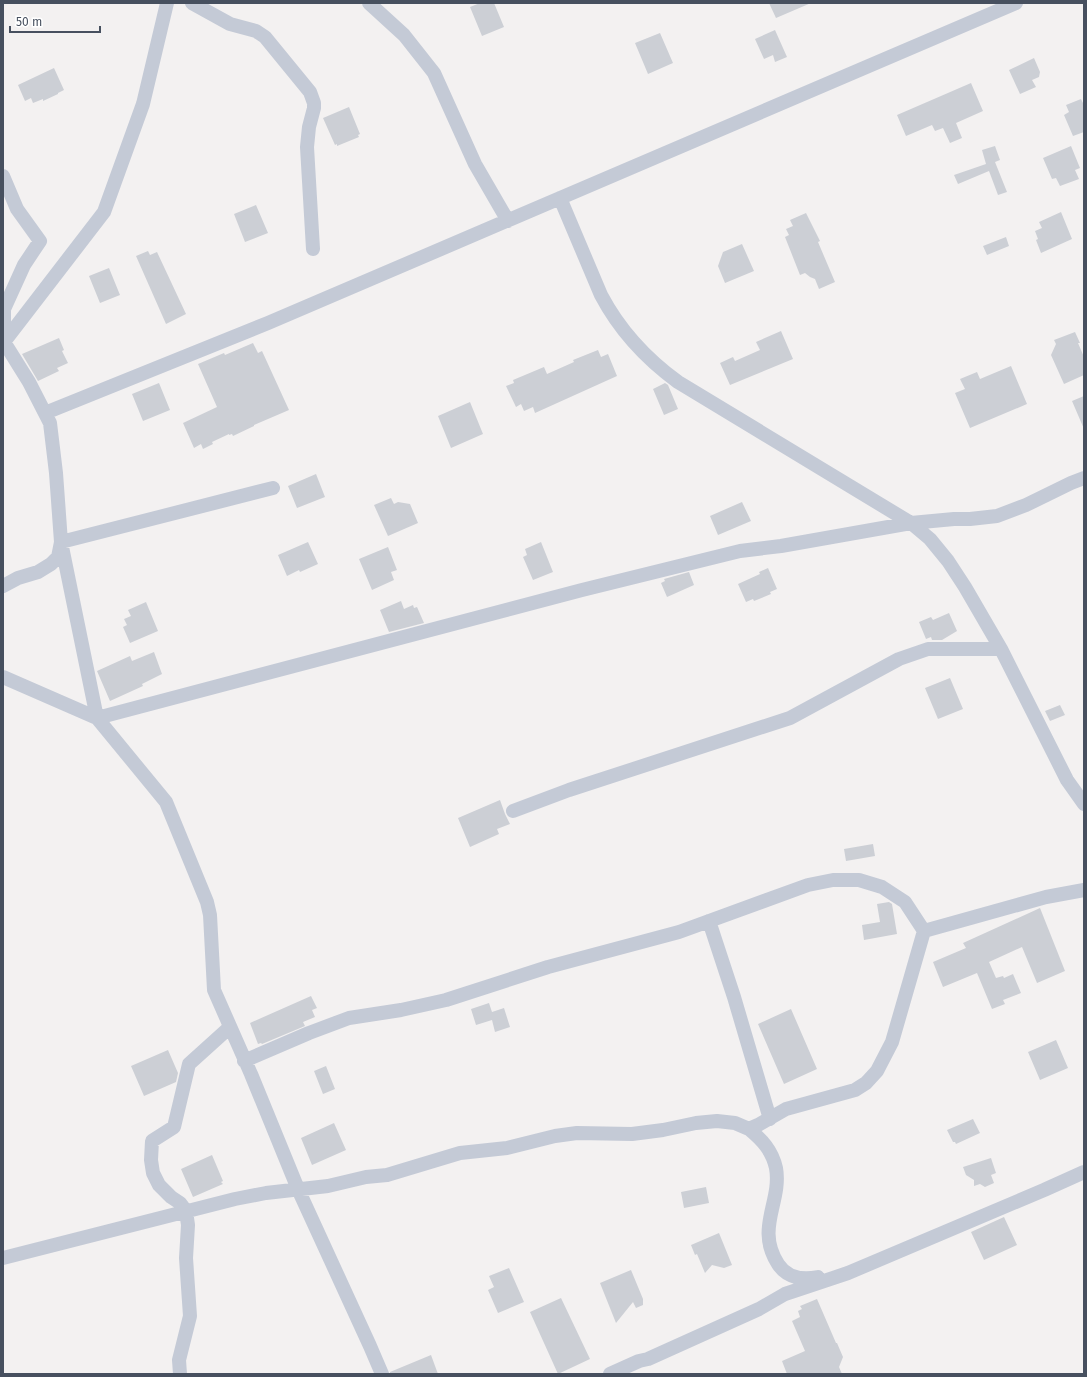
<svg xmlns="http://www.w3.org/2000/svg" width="1087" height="1377" font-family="'Fira Sans',sans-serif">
<rect width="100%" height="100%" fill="#f3f1f1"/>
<path fill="#cccfd5" d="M 480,3 L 494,3 L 504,27 L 482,36 L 470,7 Z
M 769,3 L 811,3 L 776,18 Z
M 775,30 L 787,57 L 775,62 L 773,55 L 764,59 L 755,39 Z
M 660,33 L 673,63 L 648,74 L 635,43 Z
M 1034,58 L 1040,72 L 1039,77 L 1032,80 L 1036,87 L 1020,94 L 1009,70 Z
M 54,68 L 64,90 L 58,93 L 58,94 L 43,101 L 43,99 L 33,103 L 31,98 L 25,101 L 18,85 Z
M 971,83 L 983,111 L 956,123 L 962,138 L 950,143 L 943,128 L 935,131 L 932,125 L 906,136 L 897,115 Z
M 1081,99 L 1084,105 L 1084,132 L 1073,136 L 1064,115 L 1069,112 L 1066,105 Z
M 349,107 L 360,134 L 358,135 L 359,137 L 337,146 L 337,144 L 335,145 L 323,118 Z
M 995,146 L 1000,160 L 995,162 L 1007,192 L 998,195 L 989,171 L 958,184 L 954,175 L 986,164 L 982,150 Z
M 1071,146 L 1080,168 L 1075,170 L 1079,179 L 1060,186 L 1056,178 L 1052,179 L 1043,158 Z
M 256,205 L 268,233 L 245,242 L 234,214 Z
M 1061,212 L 1072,239 L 1041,253 L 1036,240 L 1038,239 L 1035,231 L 1042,228 L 1039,222 Z
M 806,213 L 820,241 L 818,242 L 835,282 L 819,289 L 815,279 L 810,277 L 805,273 L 800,275 L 785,237 L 789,235 L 786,229 L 793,226 L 790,220 Z
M 1006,237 L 1009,246 L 987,255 L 983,246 Z
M 742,244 L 754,271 L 725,283 L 718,266 L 723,252 Z
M 148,251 L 150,255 L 157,252 L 186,314 L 166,324 L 136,256 Z
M 109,268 L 120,295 L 100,303 L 89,276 Z
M 781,331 L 793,359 L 730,385 L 720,363 L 733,357 L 735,361 L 760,350 L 756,342 Z
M 1075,332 L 1080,343 L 1078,343 L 1084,357 L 1084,375 L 1064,384 L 1051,355 L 1056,344 L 1054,340 Z
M 59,338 L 64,350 L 62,351 L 68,363 L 57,368 L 59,371 L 38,381 L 22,354 Z
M 253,343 L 258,353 L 262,351 L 289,410 L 254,425 L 254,426 L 233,436 L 232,434 L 229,435 L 229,434 L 212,442 L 213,444 L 203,449 L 201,444 L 194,448 L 183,423 L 217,407 L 198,364 L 224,353 L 225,355 Z
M 598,350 L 601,357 L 608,354 L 617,376 L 535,413 L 533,407 L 524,411 L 521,404 L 516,407 L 506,386 L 514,383 L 513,380 L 544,367 L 547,374 L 574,362 L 573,360 Z
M 1011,366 L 1027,404 L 970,428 L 955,393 L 965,389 L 960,379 L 977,372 L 980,379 Z
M 159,383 L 170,410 L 143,421 L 132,394 Z
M 665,383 L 668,385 L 678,409 L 664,415 L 653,389 Z
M 1084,396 L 1084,429 L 1072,401 Z
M 470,402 L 483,434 L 451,448 L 438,416 Z
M 316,474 L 325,497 L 297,508 L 288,486 Z
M 391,498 L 394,504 L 398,502 L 410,504 L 418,523 L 388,536 L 374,505 Z
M 742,502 L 751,521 L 718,535 L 710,516 Z
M 308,542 L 318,564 L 300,572 L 299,570 L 287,576 L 278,555 Z
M 541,542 L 553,572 L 533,580 L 523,557 L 527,555 L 525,549 Z
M 388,547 L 397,570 L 391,572 L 394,580 L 372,590 L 359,559 Z
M 768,568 L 777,589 L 770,592 L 771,594 L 754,601 L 753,599 L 746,602 L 738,584 L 760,574 L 759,572 Z
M 689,572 L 694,585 L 667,597 L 661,583 L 665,581 L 664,579 Z
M 401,601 L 404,609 L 413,605 L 414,608 L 417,607 L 424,623 L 389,632 L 380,610 Z
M 146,602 L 158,631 L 130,643 L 123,627 L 127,625 L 124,619 L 131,616 L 128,610 Z
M 949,613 L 957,631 L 942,640 L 932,640 L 931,637 L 926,639 L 919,622 L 931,617 L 933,620 Z
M 154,652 L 162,674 L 142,684 L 143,686 L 110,701 L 97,671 L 130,656 L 132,661 Z
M 950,678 L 963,709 L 938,719 L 925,688 Z
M 1060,705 L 1065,715 L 1050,721 L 1045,711 Z
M 500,800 L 505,814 L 510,824 L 497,829 L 499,834 L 470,847 L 458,818 Z
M 873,844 L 875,856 L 846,861 L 844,849 Z
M 889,902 L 892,904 L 897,934 L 864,940 L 862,925 L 880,922 L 877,904 Z
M 1040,908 L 1065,971 L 1037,983 L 1022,947 L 989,962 L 996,978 L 1003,976 L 1004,978 L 1013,974 L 1021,993 L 1003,1000 L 1005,1004 L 992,1009 L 977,973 L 943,987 L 933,962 L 966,948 L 963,943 Z
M 311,996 L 317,1008 L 312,1010 L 315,1017 L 303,1022 L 305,1026 L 262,1044 L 261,1043 L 258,1044 L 250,1023 Z
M 489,1003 L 492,1012 L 504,1008 L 510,1027 L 495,1032 L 492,1020 L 476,1025 L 471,1009 Z
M 791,1009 L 817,1069 L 784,1084 L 758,1024 Z
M 1056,1040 L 1068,1068 L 1040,1080 L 1028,1052 Z
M 168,1050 L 178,1073 L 176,1082 L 144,1096 L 131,1066 Z
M 326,1066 L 335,1089 L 323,1094 L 314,1071 Z
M 973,1119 L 980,1133 L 956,1144 L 955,1142 L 953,1142 L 947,1130 Z
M 334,1123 L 346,1150 L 312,1165 L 301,1138 Z
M 212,1155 L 223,1181 L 221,1182 L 223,1184 L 193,1197 L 181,1169 Z
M 991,1158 L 996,1173 L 991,1175 L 994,1183 L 985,1187 L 980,1184 L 974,1186 L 974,1180 L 966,1175 L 963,1167 Z
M 706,1187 L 709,1203 L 684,1208 L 681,1192 Z
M 1004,1217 L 1017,1245 L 984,1260 L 971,1232 Z
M 719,1233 L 732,1265 L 724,1268 L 712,1265 L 705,1273 L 697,1254 L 695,1255 L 691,1245 Z
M 509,1268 L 524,1302 L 498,1313 L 488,1290 L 494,1287 L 489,1276 Z
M 631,1270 L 643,1299 L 643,1305 L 636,1308 L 633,1302 L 616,1323 L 600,1283 Z
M 561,1298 L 590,1359 L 558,1374 L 530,1312 Z
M 817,1299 L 836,1343 L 837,1343 L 843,1357 L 839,1367 L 842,1374 L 787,1374 L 782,1361 L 805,1351 L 792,1321 L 800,1317 L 798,1311 L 802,1309 L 800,1306 Z
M 431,1355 L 438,1374 L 390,1374 L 390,1372 Z"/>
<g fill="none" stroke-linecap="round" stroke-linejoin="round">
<path stroke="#c4cad6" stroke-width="14" d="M 192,3 L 230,24 L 256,31 L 265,37 L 310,92 L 314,103 L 314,108 L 309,127 L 307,147 L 313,249
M 369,3 L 404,35 L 434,73 L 475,164 L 508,221
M 3,176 L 17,209 L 40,241 L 24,265 L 4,309 L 4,342 L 29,382 L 50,423 L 56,473 L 61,542 L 97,718 L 166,802 L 207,902 L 210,915 L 214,990 L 251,1074 L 298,1189 L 370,1346 L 382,1374
M 560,198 L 601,295 C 620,331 645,358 678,382 L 911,523 L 930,539 L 948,561 L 965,587 L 1001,649 L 1067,780 L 1084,804
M 4,342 L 104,212 L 143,104 L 167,3
M 45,413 L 268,323 L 1016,3
M 3,586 L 18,578 L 38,572 L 51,564 L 58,557 L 61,542 L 273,488
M 3,677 L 97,718 L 582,590 L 740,551 L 781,546 L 911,523 L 954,519 L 970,519 L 997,516 L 1026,505 L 1071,483 L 1084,478
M 513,811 L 569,790 L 790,718 L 899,659 L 928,649 L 1001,649
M 709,921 L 734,997 L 770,1119
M 244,1061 L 309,1033 L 349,1018 L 401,1010 L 446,1000 L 548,967 L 679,932 L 808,885 L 833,880 L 859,880 L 882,887 L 905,902 L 924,931
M 749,1129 C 762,1140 772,1150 776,1168 C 782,1202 755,1228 778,1264 C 787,1278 803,1280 818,1277
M 3,1258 L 235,1199 L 266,1193 L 328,1186 L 366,1177 L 387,1175 L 460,1153 L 507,1148 L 555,1136 L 577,1133 L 632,1134 L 663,1130 L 696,1123 L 717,1121 L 735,1123 L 749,1129 L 758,1125 L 786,1109 L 855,1090 L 866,1083 L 877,1071 L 892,1042 L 924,931 L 1046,897 L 1084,890
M 180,1374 L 179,1360 L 190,1316 L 186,1258 L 188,1225 L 186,1211 L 180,1203 L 171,1197 L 159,1185 L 153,1173 L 151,1160 L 152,1141 L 174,1127 L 189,1064 L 230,1027
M 610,1374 L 639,1361 L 648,1359 L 759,1309 L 785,1294 L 848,1273 L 1044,1190 L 1084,1172"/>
</g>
<rect width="1087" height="1377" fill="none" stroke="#47505f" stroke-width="8"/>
<path d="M10 26v6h90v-6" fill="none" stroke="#47505f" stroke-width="2"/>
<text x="16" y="26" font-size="12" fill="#47505f" stroke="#ffffff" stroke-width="3" paint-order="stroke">50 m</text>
</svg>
